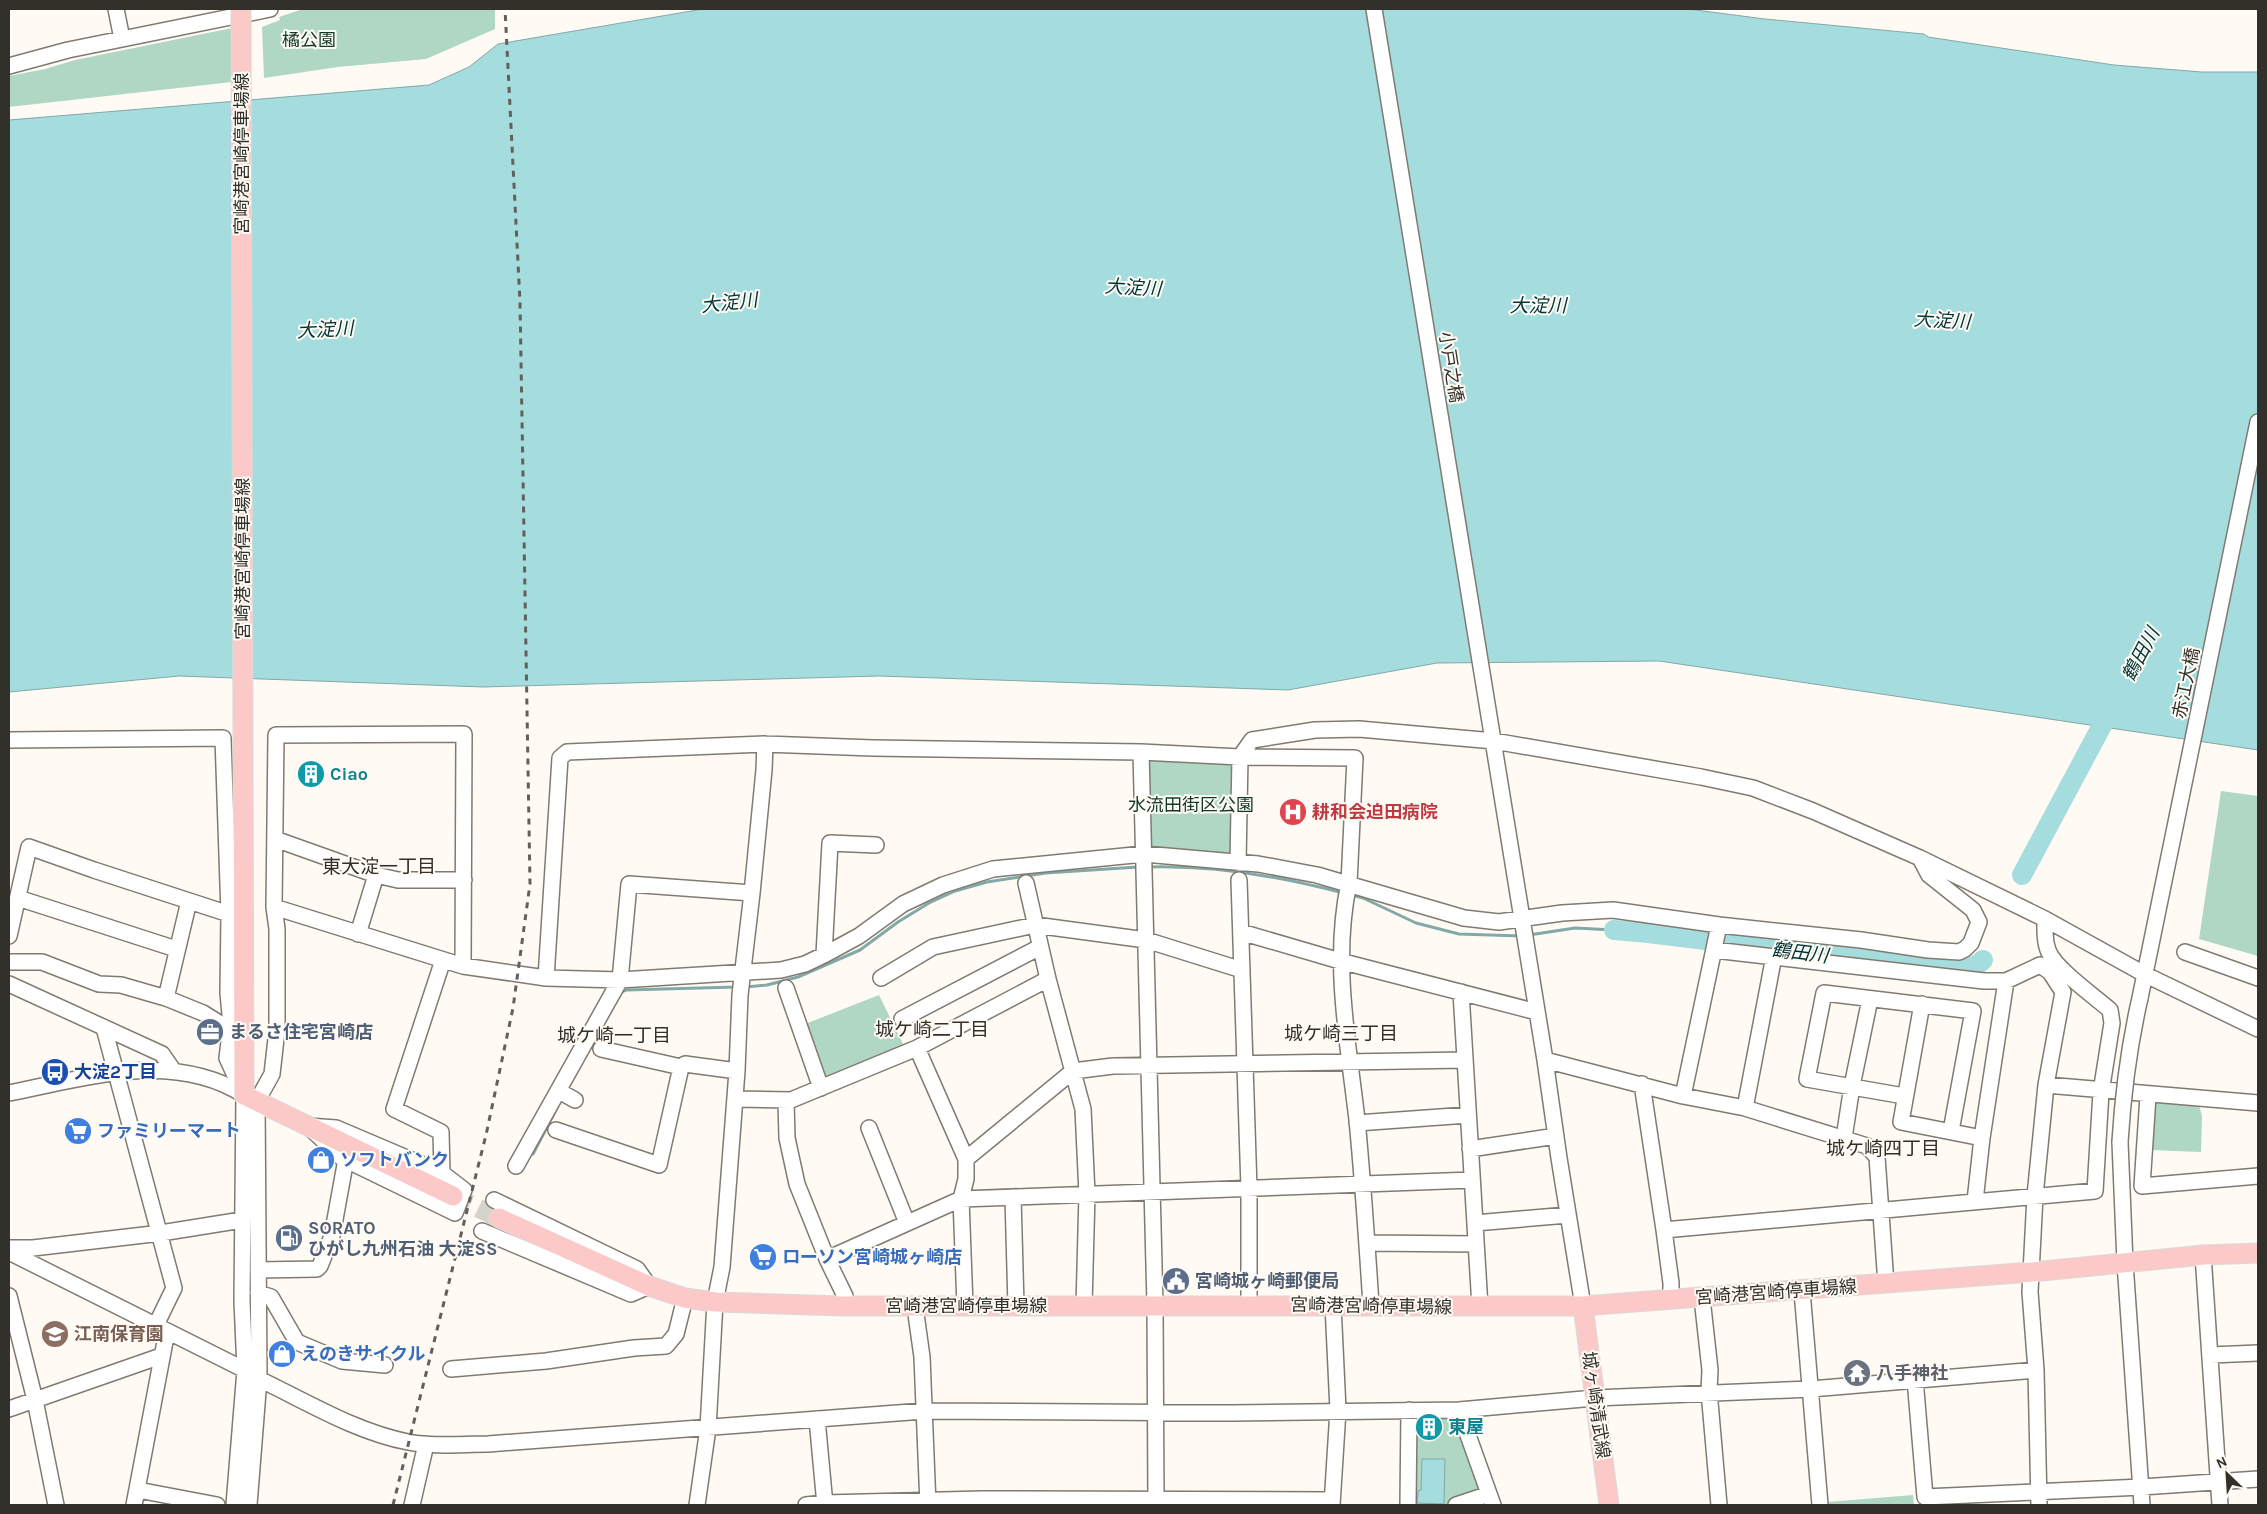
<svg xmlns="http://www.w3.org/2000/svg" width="2267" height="1514" font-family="Karla,'Noto Sans JP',sans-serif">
<rect width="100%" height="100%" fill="#fffbf4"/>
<path fill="#afd7c4" d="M 303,9 L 495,9 L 495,29 L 426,59 L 338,67 L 264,78 L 262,27 L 280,20 L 279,17 Z
M 232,28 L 232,82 L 9,107 L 9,76 L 45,69 L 75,60 Z
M 1147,760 L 1235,763 L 1233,854 L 1149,847 Z
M 2221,791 L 2258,796 L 2258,956 L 2199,939 Z
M 879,995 L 905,1048 L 824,1079 L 805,1024 Z
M 2153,1098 L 2198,1101 L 2202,1116 L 2201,1152 L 2149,1150 Z
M 1414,1416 L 1455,1417 L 1481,1491 L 1444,1505 L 1412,1505 Z
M 1913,1495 L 1914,1505 L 1827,1505 L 1827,1502 Z"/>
<path fill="#a5dcde" stroke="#82a8a8" d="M 703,9 L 1688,9 L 1765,19 L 1924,34 L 1928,37 L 2114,65 L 2202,72 L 2258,72 L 2258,750 L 1659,661 L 1437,663 L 1288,690 L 879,676 L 483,687 L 179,676 L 9,692 L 9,120 L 429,85 L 469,67 L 498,44 Z
M 1422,1459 L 1445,1459 L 1444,1504 L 1417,1503 L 1418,1491 L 1421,1490 Z"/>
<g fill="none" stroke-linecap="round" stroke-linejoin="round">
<path stroke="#82a8a8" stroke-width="3" d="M 1147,867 C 1214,865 1279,876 1343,893
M 1352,895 L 1363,898 L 1416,923 L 1459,934 L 1521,936
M 1529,935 L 1575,928 L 1614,930
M 746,987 L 767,985 L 798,977 L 860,950 L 898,922 L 929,903 L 955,891 L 987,882 L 1046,873 L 1138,867
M 619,993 L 626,990 L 737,987
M 533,1154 L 557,1108"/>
<path stroke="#a5dcde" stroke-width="20" d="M 2022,875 L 2114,703
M 1614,930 L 1648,933 L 1958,971 L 1977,965 L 1983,960"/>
<path stroke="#d6d2cc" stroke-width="19" stroke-dasharray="19 9" stroke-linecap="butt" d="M 453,1196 L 499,1218"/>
<defs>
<path id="minor" d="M 116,9 L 122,39
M 1374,9 L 1545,1060 L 1559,1158 L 1583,1306
M 9,66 L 68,50 L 270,9
M 9,740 L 223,738 L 229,914 L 228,993 L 231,1025 L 227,1058 L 244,1095 L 242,1301 L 245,1370 L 234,1505
M 1141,752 L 1155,1305 L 1156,1505
M 275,839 L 376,875 L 398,880 L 464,880
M 1238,863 L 1240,757 L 1252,740 L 1315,730 L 1359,729 L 1494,741 L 1701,777 L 1753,788 L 1813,811 L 1920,858 L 2045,919 L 2146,975 L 2258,1029
M 1239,880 L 1249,1189 L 1249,1305
M 1026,883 L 1048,979 L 1083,1109 L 1087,1194 L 1084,1306
M 18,898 L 176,949
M 274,907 L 463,966 L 546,978 L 620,980 L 781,970 L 805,964 L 824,955 L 859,936 L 903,904 L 943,885 L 993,869 L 1144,854 L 1258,864 L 1317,875 L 1464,918 L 1499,922 L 1562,913 L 1613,910 L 1719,925 L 1861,940 L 1928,950 L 1959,952 L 1965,949 L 1971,943 L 1979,922 L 1973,910 L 1929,875 L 1920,858
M 1241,932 L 1340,961 L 1537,1012
M 358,934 L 376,875
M 9,936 L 29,847 L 94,870 L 229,914
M 1714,950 L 1984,981 L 2006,981 L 2040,965 L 2050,972 L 2063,992 L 2046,1085 L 2035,1196 L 2030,1292 L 2036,1370 L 2039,1505
M 2185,952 L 2258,978
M 824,955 L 830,843 L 876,845
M 9,962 L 42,962 L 99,984 L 121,985 L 166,998 L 203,1013 L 219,1023 L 230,1033
M 546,978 L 560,758 L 567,752 L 765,744 L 873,748 L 1141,752 L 1240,757 L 1355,758 L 1349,883 C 1332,960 1348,1042 1357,1120 C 1363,1182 1367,1243 1371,1305
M 881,978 L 933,947 L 1035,925 L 1146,940 L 1242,970
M 9,984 L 162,1054 L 173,1070
M 786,988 L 821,1088
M 1461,992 L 1480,1307
M 166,998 L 189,901
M 2140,998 L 2258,422
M 1922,1004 L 1901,1122 L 1982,1138
M 902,1019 L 1040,947
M 104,1028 L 174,1288 L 156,1325
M 917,1048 L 966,1159 L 966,1179 L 961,1199 L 965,1306
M 601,1049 L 681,1067
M 1545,1060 L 1683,1096 L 1745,1108 L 1867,1146 L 1877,1157 L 1886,1284
M 1642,1084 L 1664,1230 L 1671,1283 L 1671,1300
M 2046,1085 L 2258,1103
M 559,1091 L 575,1100
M 9,1093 C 86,1078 173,1050 244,1095
M 1683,1096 L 1719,925
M 1904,1096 L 1807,1079 L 1824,993 L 1973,1011 L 1951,1131
M 2148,1096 L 2142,1186 L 2258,1176
M 735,1099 L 791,1100 L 917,1048 L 1048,979
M 786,1101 L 787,1138 L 797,1184 L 827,1259 L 845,1296 L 843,1306
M 1745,1108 L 1774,956
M 1357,1123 L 1468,1115
M 308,1126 L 336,1128 L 442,1173 L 464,1190 L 455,1213 L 342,1158 Z
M 869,1128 L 907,1223
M 556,1130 L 659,1165 L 681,1067 L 685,1064 L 737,1071
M 1844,1138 L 1852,1086 L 1870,999
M 2120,1142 L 2125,1263 L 2142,1505
M 1470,1149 L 1556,1136
M 966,1159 L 1073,1071 L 1113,1066 L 1465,1060
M 516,1166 L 620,980 L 629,884 L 752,893
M 442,1173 L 441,1132 L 394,1109 L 443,960
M 1013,1197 L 1016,1306
M 1975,1201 L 1982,1138 L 2006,981
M 1475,1223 L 1568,1215
M 1664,1230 L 2095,1191 L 2101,1092 L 2112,1023 L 2110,1010 C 2094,996 2054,968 2048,950 C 2044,940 2045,930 2045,919
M 482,1231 L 631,1294 L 649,1286 L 637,1269 L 494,1200
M 1367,1243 L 1476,1244
M 9,1248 L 33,1248 L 161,1233 L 242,1220
M 9,1252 L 245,1370 L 259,1379 C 307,1402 356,1432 408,1442 C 434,1447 462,1444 488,1444 L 924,1411 L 1232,1413 L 1459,1410 L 1595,1398 L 1811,1389 L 2036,1370
M 2203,1255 L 2220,1505
M 827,1259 L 961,1199 L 1472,1180
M 258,1270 L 317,1269 L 320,1266 L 332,1236 L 346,1159
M 1802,1291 L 1820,1505
M 258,1293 L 271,1297 L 297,1342 L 342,1361 L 385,1365
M 9,1296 L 35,1400 L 56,1505
M 1702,1298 L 1710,1370 L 1709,1391 L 1719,1505
M 915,1307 L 922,1357 L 928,1505
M 2211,1355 L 2258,1353
M 451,1369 L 546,1361 L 634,1348 L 666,1346 L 676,1334 L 685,1298
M 1915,1379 L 1925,1497 L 2142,1487 L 2258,1479
M 9,1409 L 161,1356
M 1459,1410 L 1493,1505
M 817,1419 L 825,1505
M 138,1490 L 217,1505
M 134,1505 L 167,1331
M 249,1505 L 259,1379 L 257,1101 L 272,1074 L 277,1030 L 277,929 L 274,907 L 276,735 L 464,734 L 463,966
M 412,1505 L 426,1444
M 697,1505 L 708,1428 L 715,1302 L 722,1267 L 737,1071 L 740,995 L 752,893 L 764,770 L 765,744
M 806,1505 L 825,1503 L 982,1499 L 1332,1500
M 1332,1505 L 1338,1410 L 1333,1305
M 1408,1505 L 1409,1410
M 1456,1505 L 1489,1494"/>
<path id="major" d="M 241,29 L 244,1095 L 453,1196
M 499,1218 L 649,1286 L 685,1298 L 715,1302 L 843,1306 L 1583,1306 L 2032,1272 L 2203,1255 L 2258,1253
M 1583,1306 L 1609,1505"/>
</defs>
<use href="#minor" stroke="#807b70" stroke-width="18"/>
<use href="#major" stroke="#dadad9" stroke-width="21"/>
<use href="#minor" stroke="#fff" stroke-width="15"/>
<use href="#major" stroke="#fbcac8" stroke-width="19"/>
<path stroke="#62605a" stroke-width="3" stroke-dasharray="6 6" stroke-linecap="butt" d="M 393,1505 L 486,1135 L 513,1008 L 530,884 L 520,302 L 505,9"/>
<defs>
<path id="minor-bridge" d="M 2120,1142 C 2123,1093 2129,1046 2140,998"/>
<path id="major-bridge" d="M 241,9 L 241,29"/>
</defs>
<use href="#minor-bridge" stroke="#807b70" stroke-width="18" stroke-linecap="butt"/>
<use href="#major-bridge" stroke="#dadad9" stroke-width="21" stroke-linecap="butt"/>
<use href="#minor-bridge" stroke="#fff" stroke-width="15"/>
<use href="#major-bridge" stroke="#fbcac8" stroke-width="19"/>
</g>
<defs>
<symbol id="building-disc" viewBox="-11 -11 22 22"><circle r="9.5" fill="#0f9aa8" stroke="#fffbf4"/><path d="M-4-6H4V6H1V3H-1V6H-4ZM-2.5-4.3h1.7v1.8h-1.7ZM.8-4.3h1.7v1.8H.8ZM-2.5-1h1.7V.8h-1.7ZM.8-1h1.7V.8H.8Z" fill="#fff"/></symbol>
<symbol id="hospital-disc" viewBox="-11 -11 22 22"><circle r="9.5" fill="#e0444e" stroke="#fffbf4"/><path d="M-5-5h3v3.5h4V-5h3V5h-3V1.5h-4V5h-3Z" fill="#fff"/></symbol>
<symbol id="office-disc" viewBox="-11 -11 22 22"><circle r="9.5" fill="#5c6f8a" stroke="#fffbf4"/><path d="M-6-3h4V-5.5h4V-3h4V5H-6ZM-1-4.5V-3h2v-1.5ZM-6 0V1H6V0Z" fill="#fff"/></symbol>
<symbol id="bus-disc" viewBox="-11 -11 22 22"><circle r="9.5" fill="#1a4fb4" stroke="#fffbf4"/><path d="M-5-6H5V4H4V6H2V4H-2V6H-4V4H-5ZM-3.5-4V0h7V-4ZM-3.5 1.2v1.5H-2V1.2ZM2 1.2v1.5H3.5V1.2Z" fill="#fff"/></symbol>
<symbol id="supermarket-disc" viewBox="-11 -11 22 22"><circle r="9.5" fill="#3f7fe0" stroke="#fffbf4"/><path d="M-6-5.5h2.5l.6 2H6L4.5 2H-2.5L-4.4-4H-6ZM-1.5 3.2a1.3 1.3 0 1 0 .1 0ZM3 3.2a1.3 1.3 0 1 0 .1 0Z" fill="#fff"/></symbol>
<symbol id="shop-disc" viewBox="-11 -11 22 22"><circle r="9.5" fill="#3f7fe0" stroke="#fffbf4"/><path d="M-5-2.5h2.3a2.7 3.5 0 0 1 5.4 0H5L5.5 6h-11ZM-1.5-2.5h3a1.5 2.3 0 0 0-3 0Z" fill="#fff"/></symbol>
<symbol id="fuel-disc" viewBox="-11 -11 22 22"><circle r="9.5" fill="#5c6f8a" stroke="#fffbf4"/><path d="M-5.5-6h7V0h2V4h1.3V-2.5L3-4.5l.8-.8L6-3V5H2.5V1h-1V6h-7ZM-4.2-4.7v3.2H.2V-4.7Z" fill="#fff"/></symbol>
<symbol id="civic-disc" viewBox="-11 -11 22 22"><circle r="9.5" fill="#5c6f8a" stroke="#fffbf4"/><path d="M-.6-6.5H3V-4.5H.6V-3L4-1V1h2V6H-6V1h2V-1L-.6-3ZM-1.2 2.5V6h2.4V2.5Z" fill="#fff"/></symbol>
<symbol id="school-disc" viewBox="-11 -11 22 22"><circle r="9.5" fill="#8d6e63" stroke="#fffbf4"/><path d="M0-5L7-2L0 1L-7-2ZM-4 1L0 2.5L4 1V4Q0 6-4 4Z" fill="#fff"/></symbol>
<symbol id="temple-disc" viewBox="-11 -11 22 22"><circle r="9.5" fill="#6b7280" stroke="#fffbf4"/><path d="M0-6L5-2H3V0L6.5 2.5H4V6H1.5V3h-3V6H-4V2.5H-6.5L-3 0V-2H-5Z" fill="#fff"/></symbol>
</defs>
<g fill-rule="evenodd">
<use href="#building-disc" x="295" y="758" width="32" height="32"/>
<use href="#hospital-disc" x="1277" y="796" width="32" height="32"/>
<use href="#office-disc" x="194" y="1016" width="32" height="32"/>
<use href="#bus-disc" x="39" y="1056" width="32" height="32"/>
<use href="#supermarket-disc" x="62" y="1115" width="32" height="32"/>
<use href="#shop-disc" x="305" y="1144" width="32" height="32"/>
<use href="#fuel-disc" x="273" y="1222" width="32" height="32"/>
<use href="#supermarket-disc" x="747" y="1241" width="32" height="32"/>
<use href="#civic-disc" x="1160" y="1265" width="32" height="32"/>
<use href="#school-disc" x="39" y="1318" width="32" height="32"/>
<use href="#shop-disc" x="266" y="1338" width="32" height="32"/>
<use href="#temple-disc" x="1841" y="1357" width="32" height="32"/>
<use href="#building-disc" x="1413" y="1411" width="32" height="32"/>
</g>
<g text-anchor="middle" stroke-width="4" stroke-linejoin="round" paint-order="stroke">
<g font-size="18" fill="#113829" stroke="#fffbf4">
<text x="309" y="46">橘公園</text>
<text x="1191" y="811">水流田街区公園</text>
</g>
<g font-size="18" fill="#32302b" stroke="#fffbf4">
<text transform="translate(242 154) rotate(-90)" y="6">宮崎港宮崎停車場線</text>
<text transform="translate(1451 367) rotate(81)" y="6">小戸之橋</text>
<text transform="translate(243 559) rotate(-90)" y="6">宮崎港宮崎停車場線</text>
<text transform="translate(2186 683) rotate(-78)" y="6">赤江大橋</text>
<text transform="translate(1776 1292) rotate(-4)" y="6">宮崎港宮崎停車場線</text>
<text x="966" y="1312">宮崎港宮崎停車場線</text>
<text transform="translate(1371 1306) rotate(1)" y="6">宮崎港宮崎停車場線</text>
<text transform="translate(1596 1405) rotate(82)" y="6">城ヶ崎清武線</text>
</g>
<g font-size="18" font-weight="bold" fill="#0d838f" stroke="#fffbf4" text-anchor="start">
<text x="330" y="780">Ciao</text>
<text x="1448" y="1433">東屋</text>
</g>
<g font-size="18" font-weight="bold" fill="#be3a42" stroke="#fffbf4" text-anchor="start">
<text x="1312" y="818">耕和会迫田病院</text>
</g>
<g font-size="18" font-weight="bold" fill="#4e5e75" stroke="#fffbf4" text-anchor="start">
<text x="229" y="1038">まるさ住宅宮崎店</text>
<text x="308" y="1234">SORATO<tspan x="308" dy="21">ひがし九州石油 大淀SS</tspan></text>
<text x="1195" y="1287">宮崎城ヶ崎郵便局</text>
</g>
<g font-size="18" font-weight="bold" fill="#164399" stroke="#fffbf4" text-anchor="start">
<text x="74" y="1078">大淀2丁目</text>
</g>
<g font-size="18" font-weight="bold" fill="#366cbe" stroke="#fffbf4" text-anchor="start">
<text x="97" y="1137">ファミリーマート</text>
<text x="340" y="1166">ソフトバンク</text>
<text x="782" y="1263">ローソン宮崎城ヶ崎店</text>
<text x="301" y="1360">えのきサイクル</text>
</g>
<g font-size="18" font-weight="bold" fill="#785e54" stroke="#fffbf4" text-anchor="start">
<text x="74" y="1340">江南保育園</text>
</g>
<g font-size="18" font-weight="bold" fill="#5b616d" stroke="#fffbf4" text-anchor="start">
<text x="1876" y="1379">八手神社</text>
</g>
<g font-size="19" font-style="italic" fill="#003538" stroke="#fffbf4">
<text transform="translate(1133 287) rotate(3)" y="7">大淀川</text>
<text transform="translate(729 302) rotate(-6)" y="7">大淀川</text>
<text x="1538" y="312">大淀川</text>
<text transform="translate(1942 320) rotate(3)" y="7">大淀川</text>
<text transform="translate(325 329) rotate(-3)" y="7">大淀川</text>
<text transform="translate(2140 654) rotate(-62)" y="7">鶴田川</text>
<text transform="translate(1800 952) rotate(7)" y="7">鶴田川</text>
</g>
<g font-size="19" fill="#32302b" stroke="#fffbf4">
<text x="379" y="873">東大淀一丁目</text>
<text x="932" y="1036">城ケ崎二丁目</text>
<text x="1341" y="1040">城ケ崎三丁目</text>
<text x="614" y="1042">城ケ崎一丁目</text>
<text x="1883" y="1155">城ケ崎四丁目</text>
</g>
</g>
<rect width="2267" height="1514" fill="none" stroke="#32302b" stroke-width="20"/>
<g transform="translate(2227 1474) rotate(335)" stroke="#fffbf4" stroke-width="4" paint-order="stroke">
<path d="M0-4L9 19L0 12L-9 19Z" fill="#32302b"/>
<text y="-8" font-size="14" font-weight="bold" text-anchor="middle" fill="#32302b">N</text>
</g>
</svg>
